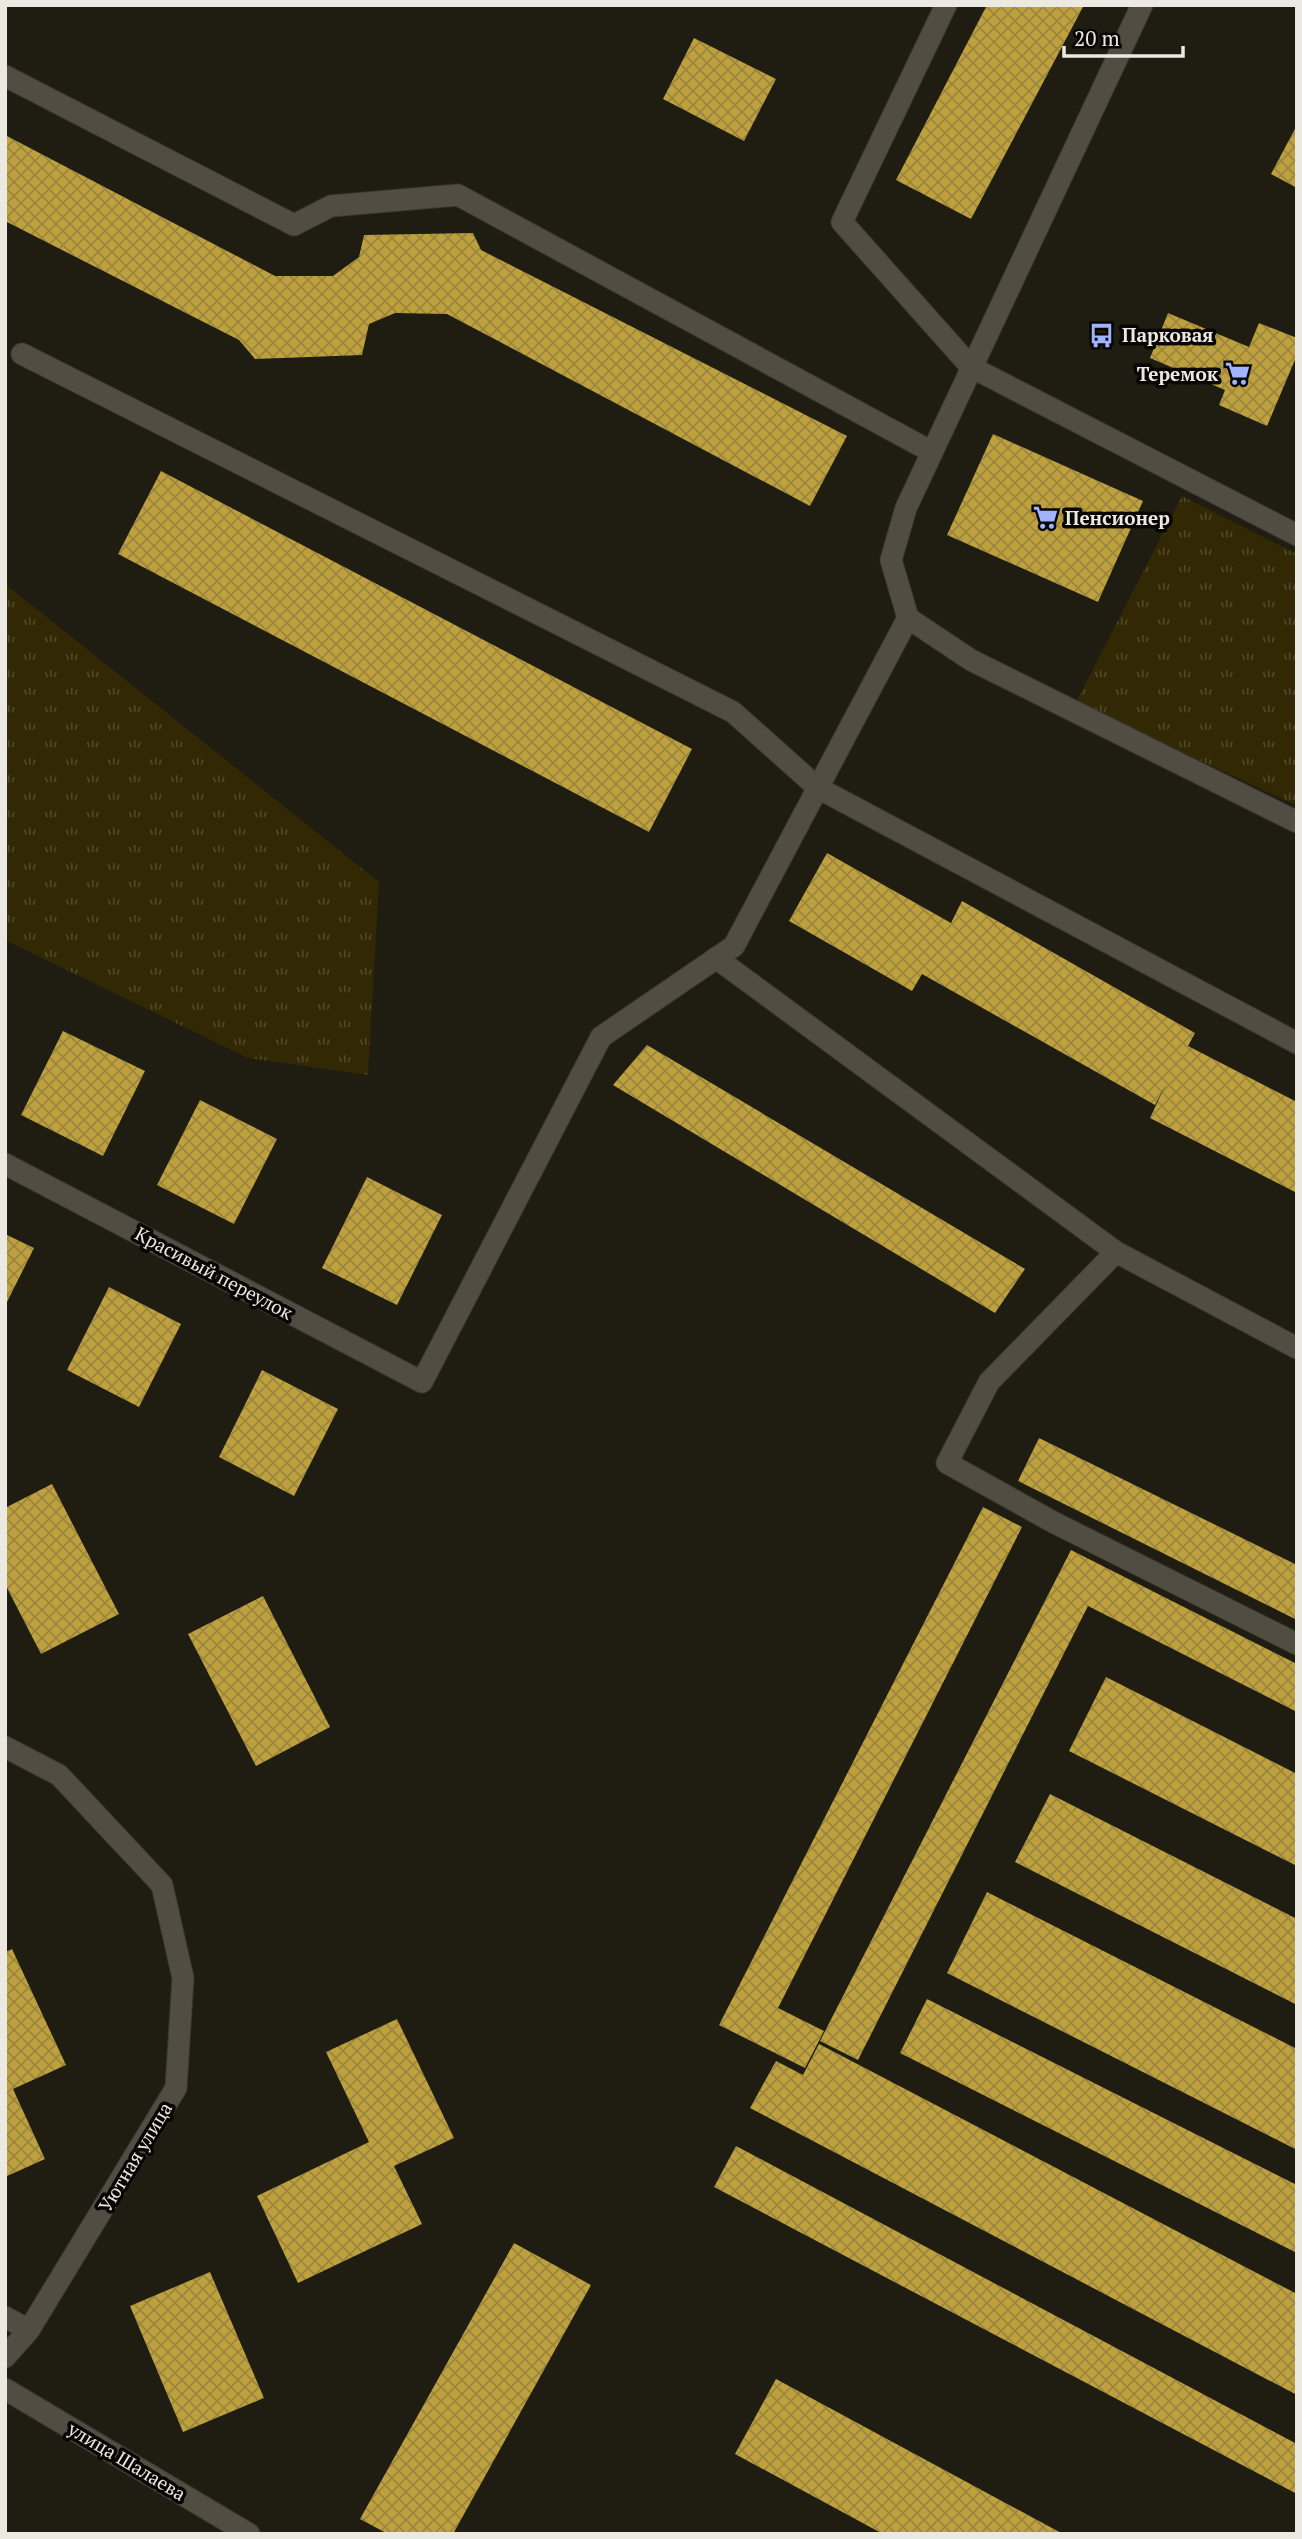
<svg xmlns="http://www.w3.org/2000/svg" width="1302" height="2539" font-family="'PT Serif',serif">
<defs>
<pattern id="grass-tufts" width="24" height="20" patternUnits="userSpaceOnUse" patternTransform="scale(1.75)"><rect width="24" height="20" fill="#322804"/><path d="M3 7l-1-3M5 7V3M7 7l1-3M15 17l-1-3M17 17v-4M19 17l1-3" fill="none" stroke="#504728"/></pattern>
<pattern id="building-cross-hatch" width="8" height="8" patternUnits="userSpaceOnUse" patternTransform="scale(1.75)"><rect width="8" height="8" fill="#bea13d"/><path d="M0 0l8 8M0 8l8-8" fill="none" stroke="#9a863f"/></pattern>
</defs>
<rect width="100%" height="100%" fill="#1f1c12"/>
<path fill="url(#grass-tufts)" d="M 1182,496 L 1297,554 L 1297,806 L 1076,702 Z
M 5,584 L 379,882 L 368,1075 L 248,1058 L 5,940 Z"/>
<path fill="url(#building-cross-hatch)" d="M 987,5 L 1084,5 L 971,219 L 896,180 Z
M 694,38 L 776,79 L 744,141 L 663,99 Z
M 1297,125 L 1297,188 L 1271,174 Z
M 5,135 L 275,276 L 333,276 L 359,257 L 364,235 L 473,233 L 481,250 L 847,436 L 810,506 L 447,314 L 395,313 L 369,324 L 362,355 L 255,359 L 239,340 L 5,221 Z
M 1168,313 L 1249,347 L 1259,323 L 1297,338 L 1297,355 L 1267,426 L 1219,405 L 1225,390 L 1150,358 Z
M 993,434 L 1143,501 L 1098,602 L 947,535 Z
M 161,471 L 692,749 L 649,832 L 118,554 Z
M 827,853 L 951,923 L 962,901 L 1195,1033 L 1188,1046 L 1297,1102 L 1297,1193 L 1150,1118 L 1166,1084 L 1155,1105 L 922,974 L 912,991 L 789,921 Z
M 63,1031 L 145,1071 L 103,1156 L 21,1115 Z
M 647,1045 L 1025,1269 L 995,1313 L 613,1085 Z
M 200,1100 L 277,1139 L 234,1224 L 157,1185 Z
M 367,1177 L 442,1215 L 397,1305 L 322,1268 Z
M 5,1234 L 34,1248 L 5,1306 Z
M 109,1287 L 181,1324 L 139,1407 L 67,1370 Z
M 262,1370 L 338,1409 L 294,1496 L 219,1457 Z
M 1039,1438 L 1297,1565 L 1297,1620 L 1018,1481 Z
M 52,1484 L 119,1614 L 41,1654 L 5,1584 L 5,1508 Z
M 983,1507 L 1022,1527 L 778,2008 L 824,2031 L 805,2068 L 719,2025 Z
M 1071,1550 L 1297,1664 L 1297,1712 L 1088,1606 L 858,2060 L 820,2041 Z
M 263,1596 L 330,1727 L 256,1766 L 188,1634 Z
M 1106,1677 L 1297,1774 L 1297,1866 L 1069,1751 Z
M 1050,1794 L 1297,1919 L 1297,2005 L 1015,1862 Z
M 987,1892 L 1297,2049 L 1297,2150 L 947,1973 Z
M 12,1949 L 66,2065 L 13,2089 L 45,2159 L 5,2177 L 5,1952 Z
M 927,1999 L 1297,2185 L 1297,2253 L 900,2053 Z
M 397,2019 L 454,2138 L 394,2166 L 422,2224 L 298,2283 L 257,2196 L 369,2142 L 326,2052 Z
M 819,2044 L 1297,2294 L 1297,2395 L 750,2108 L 776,2061 L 803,2075 Z
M 736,2146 L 1297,2444 L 1297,2494 L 714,2187 Z
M 514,2243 L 591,2285 L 453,2534 L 388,2534 L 360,2519 Z
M 210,2272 L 264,2398 L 183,2432 L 130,2306 Z
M 776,2379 L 1063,2534 L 883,2534 L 735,2454 Z"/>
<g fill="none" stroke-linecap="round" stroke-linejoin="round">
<defs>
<path id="lane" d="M 946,5 L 842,222 L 971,367 L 1297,535
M 5,76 L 294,225 L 331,206 L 458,195 L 932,452
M 22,354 L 733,712 L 818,788 L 1297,1043
M 716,958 L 1116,1252
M 1297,1348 L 1116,1252 L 989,1382 L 947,1463 L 1053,1522 L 1297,1644"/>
<path id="street" d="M 1142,5 L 906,508 L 891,560 L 908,618 L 971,660 L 1297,822
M 5,1164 L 422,1382 L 601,1037 L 734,946 L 908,618
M 5,1747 L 59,1775 L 162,1885 L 183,1978 L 176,2088 L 29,2330
M 5,2317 L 29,2330 L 5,2357
M 5,2389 L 249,2534"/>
</defs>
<use href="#lane" stroke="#3b3832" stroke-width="23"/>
<use href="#street" stroke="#3b3832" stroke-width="23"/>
<use href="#lane" stroke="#514d42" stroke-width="21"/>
<use href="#street" stroke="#514d42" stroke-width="21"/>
</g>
<defs>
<symbol id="bus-bare" viewBox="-9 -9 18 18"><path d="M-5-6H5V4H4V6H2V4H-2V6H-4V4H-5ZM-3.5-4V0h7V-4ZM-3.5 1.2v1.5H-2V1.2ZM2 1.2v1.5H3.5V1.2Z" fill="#a0b3fd" stroke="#080604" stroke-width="2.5" paint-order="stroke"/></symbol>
<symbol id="supermarket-bare" viewBox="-9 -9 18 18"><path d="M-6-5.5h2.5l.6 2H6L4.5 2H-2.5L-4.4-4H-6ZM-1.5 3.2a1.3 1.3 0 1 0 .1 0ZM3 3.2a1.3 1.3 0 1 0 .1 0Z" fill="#a0b3fd" stroke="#080604" stroke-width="2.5" paint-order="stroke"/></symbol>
</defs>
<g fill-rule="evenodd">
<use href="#bus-bare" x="1084" y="318" width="35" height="35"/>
<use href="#supermarket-bare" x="1220" y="356" width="35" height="35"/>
<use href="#supermarket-bare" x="1028" y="500" width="35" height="35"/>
</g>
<g text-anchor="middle" stroke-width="7" stroke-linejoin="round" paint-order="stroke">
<g font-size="19" font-weight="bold" fill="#ebe9e2" stroke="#080604" text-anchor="start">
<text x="1122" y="342">Парковая</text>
<text x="1218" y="381" text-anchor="end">Теремок</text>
<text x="1065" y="525">Пенсионер</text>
</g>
<g font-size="19" fill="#ebe9e2" stroke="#080604">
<text transform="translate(214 1273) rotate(28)" y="7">Красивый переулок</text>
<text transform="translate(135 2157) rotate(-59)" y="7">Уютная улица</text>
<text transform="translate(127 2461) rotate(31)" y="7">улица Шалаева</text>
</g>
</g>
<rect width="1302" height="2539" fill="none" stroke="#ebe9e2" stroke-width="14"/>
<path d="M1064 46v10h119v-10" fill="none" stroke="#ebe9e2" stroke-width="3.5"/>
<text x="1074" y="46" font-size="21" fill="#ebe9e2" stroke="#080604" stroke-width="5" paint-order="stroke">20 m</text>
</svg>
